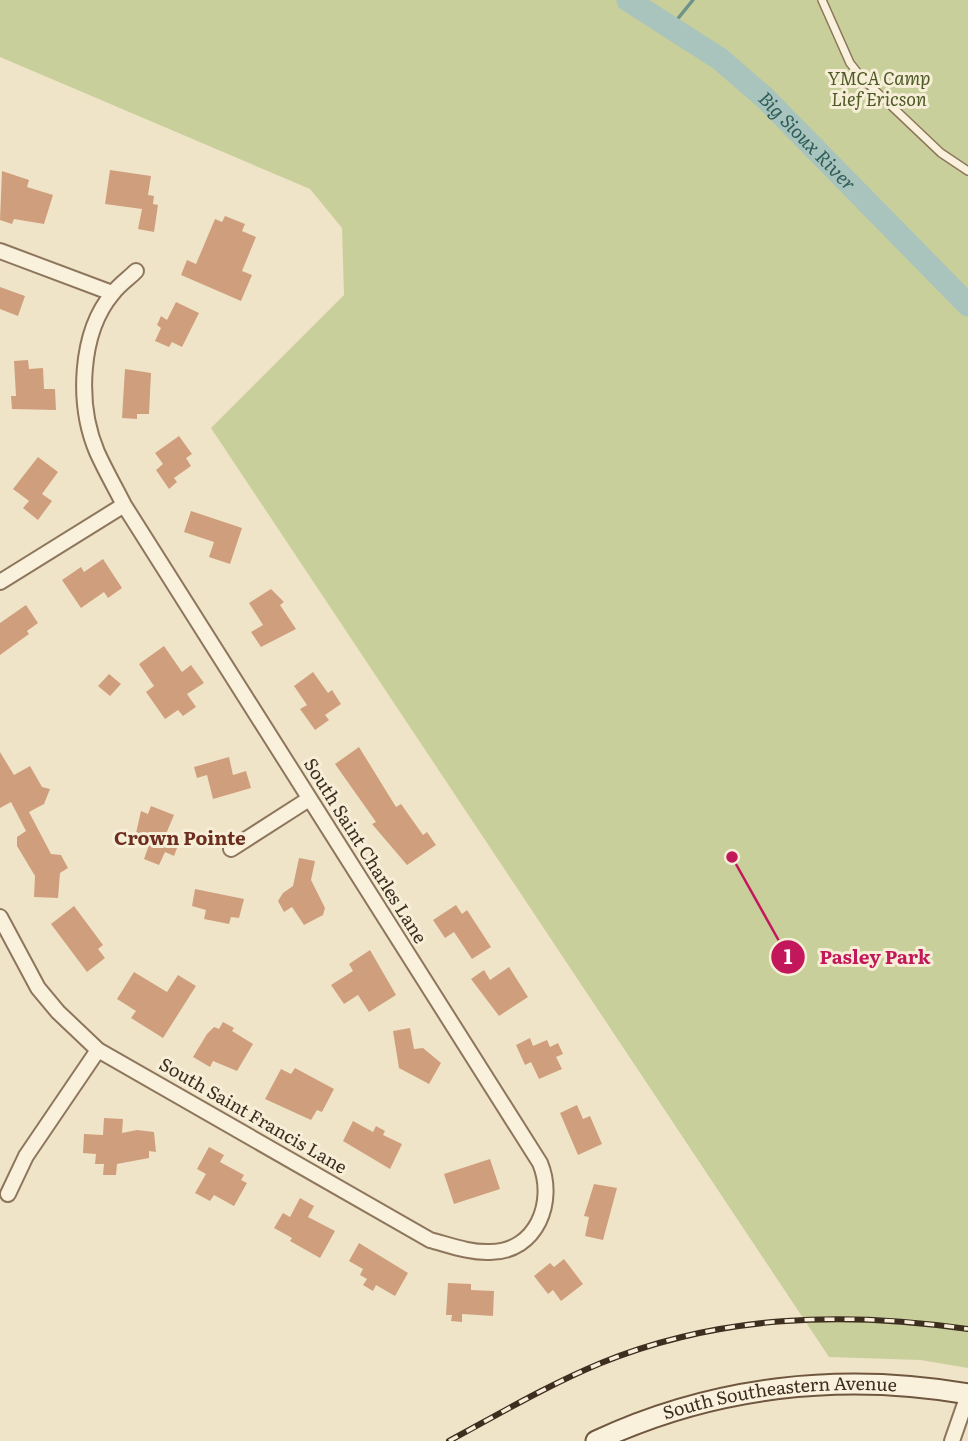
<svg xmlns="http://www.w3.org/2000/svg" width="968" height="1441" font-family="Literata,serif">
<rect width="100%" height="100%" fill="#f0e4c8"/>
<path fill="#c9cf9b" d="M 0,0 L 968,0 L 968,1368 L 920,1360 L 829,1357 L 211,428 L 344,295 L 342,228 L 310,189 L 0,57 Z"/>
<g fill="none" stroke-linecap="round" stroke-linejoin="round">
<path stroke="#6f938a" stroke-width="3.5" d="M 671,27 L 693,0"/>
<path stroke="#a9c4bc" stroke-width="23" id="s1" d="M 628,0 L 720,59 L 765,98 L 968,305"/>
</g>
<path fill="#cf9f7d" d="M 110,170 L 151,176 L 148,195 L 154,196 L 153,204 L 158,205 L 154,232 L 138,229 L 142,209 L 105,204 Z
M 2,171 L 29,180 L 27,187 L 53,195 L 44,224 L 14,219 L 12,224 L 0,220 Z
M 225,216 L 245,224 L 242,231 L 256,237 L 242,271 L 252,275 L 241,301 L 181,275 L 187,260 L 196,264 L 215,219 L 222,222 Z
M 0,287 L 25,296 L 18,316 L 0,309 Z
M 176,302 L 199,313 L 182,347 L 172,342 L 169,347 L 155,341 L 161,328 L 157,325 L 161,316 L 167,320 Z
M 28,360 L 29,369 L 43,368 L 44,389 L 55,389 L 56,410 L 12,409 L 11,396 L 16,396 L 14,361 Z
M 125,369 L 151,373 L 149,414 L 137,414 L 137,419 L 122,418 Z
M 179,436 L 192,454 L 186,458 L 191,466 L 174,478 L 177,482 L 169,489 L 156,470 L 163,464 L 155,453 Z
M 38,457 L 58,472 L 42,494 L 52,501 L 38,520 L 23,508 L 29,501 L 13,489 Z
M 191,511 L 242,528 L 230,564 L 209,557 L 214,542 L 184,532 Z
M 103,559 L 122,588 L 108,598 L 104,592 L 81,608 L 62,580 L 81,567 L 84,572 Z
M 271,589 L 284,602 L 280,605 L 296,629 L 261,647 L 251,632 L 263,625 L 249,603 Z
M 26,605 L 38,623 L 27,631 L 29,634 L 0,655 L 0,623 Z
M 164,646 L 182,672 L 191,665 L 204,683 L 187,694 L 196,707 L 183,716 L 178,710 L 165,719 L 146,692 L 154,686 L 139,664 Z
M 313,672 L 328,693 L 332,690 L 341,704 L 325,715 L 329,720 L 315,730 L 300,709 L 307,705 L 294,686 Z
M 109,674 L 121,684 L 110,696 L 98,686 Z
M 359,747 L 396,807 L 401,804 L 423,835 L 427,832 L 436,845 L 407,865 L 372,824 L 376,822 L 335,764 Z
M 0,752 L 14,775 L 30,766 L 42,787 L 50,789 L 44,804 L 29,812 L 51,854 L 61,855 L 68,868 L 60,873 L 58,898 L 34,897 L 35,876 L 17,846 L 17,837 L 26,831 L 11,802 L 0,808 Z
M 229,757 L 233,775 L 246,771 L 251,788 L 213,799 L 207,775 L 197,778 L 194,767 Z
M 151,806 L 174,815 L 166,834 L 180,840 L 174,856 L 165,852 L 159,865 L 144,859 L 149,845 L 140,842 L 142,836 L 136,833 L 141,811 L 148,814 Z
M 299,858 L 315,861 L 311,880 L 325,908 L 323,915 L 304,925 L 292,907 L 284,912 L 278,901 L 283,893 L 293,886 Z
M 195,889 L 244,899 L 239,918 L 231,917 L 229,924 L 204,919 L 206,910 L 192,906 Z
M 456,905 L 462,914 L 467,910 L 491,947 L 472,959 L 454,932 L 445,938 L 433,920 Z
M 74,906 L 103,945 L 98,949 L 105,958 L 87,972 L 51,924 Z
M 370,950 L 396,995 L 369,1012 L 358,995 L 344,1004 L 331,985 L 353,971 L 349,964 Z
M 509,967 L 528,997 L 499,1016 L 471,979 L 484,970 L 490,980 Z
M 134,972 L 167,992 L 178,975 L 196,986 L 163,1038 L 131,1018 L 136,1011 L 117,999 Z
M 223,1022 L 234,1028 L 232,1031 L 253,1044 L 237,1071 L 213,1061 L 210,1067 L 193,1057 L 207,1034 L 214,1027 L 219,1029 Z
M 410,1028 L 414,1049 L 423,1048 L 441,1063 L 429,1084 L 399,1068 L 393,1031 Z
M 530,1038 L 533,1046 L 547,1040 L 550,1047 L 558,1043 L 563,1054 L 556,1057 L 562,1069 L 539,1079 L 531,1062 L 525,1065 L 516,1045 Z
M 295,1068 L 334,1089 L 322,1112 L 317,1110 L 311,1120 L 265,1099 L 281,1069 L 291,1074 Z
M 577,1105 L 583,1119 L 590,1116 L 602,1144 L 578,1155 L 560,1113 Z
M 104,1118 L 123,1119 L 122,1133 L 137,1130 L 154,1132 L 156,1152 L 149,1151 L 149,1158 L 117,1164 L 116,1175 L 103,1175 L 104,1164 L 95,1164 L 96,1154 L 83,1153 L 84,1134 L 103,1135 Z
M 353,1121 L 373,1132 L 376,1126 L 385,1131 L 383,1135 L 402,1144 L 390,1169 L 343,1141 Z
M 209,1147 L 224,1155 L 220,1162 L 244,1175 L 241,1180 L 247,1183 L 234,1206 L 214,1195 L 210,1201 L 195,1193 L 206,1174 L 197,1169 Z
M 490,1159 L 500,1189 L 454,1204 L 444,1174 Z
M 594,1184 L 617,1188 L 603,1240 L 585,1236 L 589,1217 L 584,1216 Z
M 300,1198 L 314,1206 L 308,1217 L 335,1231 L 320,1258 L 290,1241 L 292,1238 L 274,1228 L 283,1213 L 290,1217 Z
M 359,1243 L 408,1273 L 395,1296 L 376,1285 L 373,1291 L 363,1285 L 367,1279 L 360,1275 L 363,1269 L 349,1261 Z
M 564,1259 L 583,1284 L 561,1301 L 553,1290 L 548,1294 L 534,1276 L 550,1263 L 554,1267 Z
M 448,1283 L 471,1284 L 471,1290 L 494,1291 L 493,1316 L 462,1314 L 462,1322 L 451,1321 L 452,1315 L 446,1315 Z"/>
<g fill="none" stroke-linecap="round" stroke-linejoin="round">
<defs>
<path id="lane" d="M 822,0 L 850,63 L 861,77 L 941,153 L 968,171"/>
<path id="street" d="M 0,251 L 112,293
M 0,582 L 124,505
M 231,849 L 309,799
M 0,917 L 38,988 L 58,1012 L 98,1050 L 430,1240 C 449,1245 470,1253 490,1252 C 537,1252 556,1201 540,1163 L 124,505 C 115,487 105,470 97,452 C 77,405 79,333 113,293 C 119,285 129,278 136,271
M 8,1194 L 26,1156 L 98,1050
M 952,1441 L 968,1395"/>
<g id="secondary">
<path id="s2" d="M 596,1441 C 713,1386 841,1372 968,1394"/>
</g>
</defs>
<use href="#lane" stroke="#8d765c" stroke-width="10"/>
<use href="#street" stroke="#8d765c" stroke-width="18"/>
<use href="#secondary" stroke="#6f573f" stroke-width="23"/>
<use href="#lane" stroke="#faf1dc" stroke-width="7"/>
<use href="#street" stroke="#faf1dc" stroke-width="14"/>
<use href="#secondary" stroke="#faf1dc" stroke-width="19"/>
<defs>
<path id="rail" d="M 449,1441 C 499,1414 548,1385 601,1363 C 719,1315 843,1311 968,1329"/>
</defs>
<use href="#rail" stroke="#3d2e20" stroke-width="6"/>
<use href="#rail" stroke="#f7eed8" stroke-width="3.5" stroke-dasharray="10" stroke-linecap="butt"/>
</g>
<g text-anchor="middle" stroke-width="6" stroke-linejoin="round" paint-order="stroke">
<g font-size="18" font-style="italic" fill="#4d5a26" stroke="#f7eed8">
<text x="879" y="85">YMCA Camp<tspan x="879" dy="21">Lief Ericson</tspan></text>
</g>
<g font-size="18" fill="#3d2e20" stroke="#f7eed8">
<text transform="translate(365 851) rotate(58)" y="6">South Saint Charles Lane</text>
<text transform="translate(253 1116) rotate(30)" y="6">South Saint Francis Lane</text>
<text dy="6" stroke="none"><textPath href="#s2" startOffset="191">South Southeastern Avenue</textPath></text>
</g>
<g font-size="19" font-style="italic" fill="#2f5d5a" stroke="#f7eed8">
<text dy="7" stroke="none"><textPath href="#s1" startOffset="229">Big Sioux River</textPath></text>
</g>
<g font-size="19" font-weight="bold" fill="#6b2e1e" stroke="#f7eed8">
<text x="180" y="845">Crown Pointe</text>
</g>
</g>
<path fill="none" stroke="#c2185b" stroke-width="2.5" d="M732 857L788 957"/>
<g fill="#c2185b" stroke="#f7eed8" stroke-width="2.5">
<circle cx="732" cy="857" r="7"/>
<circle cx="788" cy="957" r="18"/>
</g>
<g font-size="21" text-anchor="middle" font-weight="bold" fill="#fff">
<text x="788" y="964">1</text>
</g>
<g font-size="19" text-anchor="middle" font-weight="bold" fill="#c2185b" stroke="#f7eed8" stroke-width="6" stroke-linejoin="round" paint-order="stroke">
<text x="875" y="964">Pasley Park</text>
</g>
</svg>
